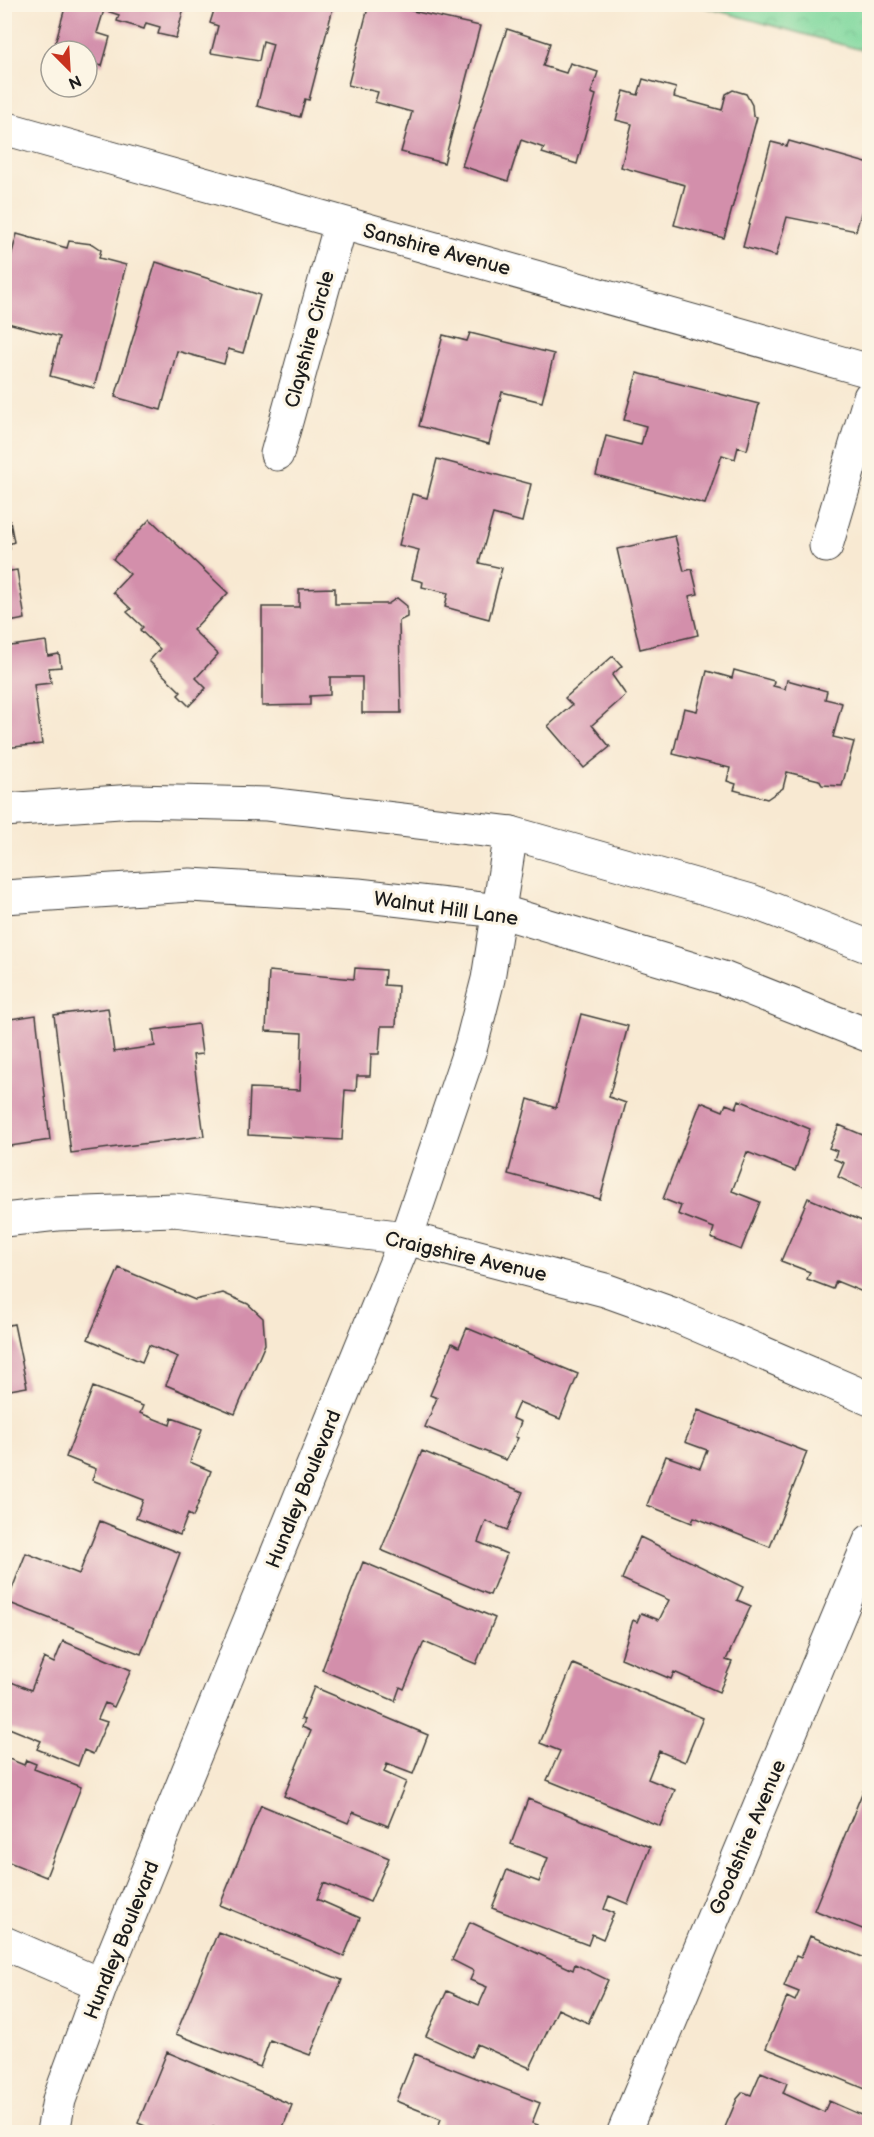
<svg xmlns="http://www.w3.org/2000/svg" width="874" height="2137" font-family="'Balsamiq Sans',sans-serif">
<defs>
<pattern id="park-crowns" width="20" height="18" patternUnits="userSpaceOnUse" patternTransform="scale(1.5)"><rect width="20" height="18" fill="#7fd89e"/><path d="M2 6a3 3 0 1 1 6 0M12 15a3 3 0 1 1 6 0" fill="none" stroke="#6db988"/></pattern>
</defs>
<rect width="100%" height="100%" fill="#fcf5e5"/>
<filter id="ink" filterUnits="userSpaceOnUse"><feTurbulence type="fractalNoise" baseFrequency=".0167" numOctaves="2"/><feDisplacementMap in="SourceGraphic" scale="12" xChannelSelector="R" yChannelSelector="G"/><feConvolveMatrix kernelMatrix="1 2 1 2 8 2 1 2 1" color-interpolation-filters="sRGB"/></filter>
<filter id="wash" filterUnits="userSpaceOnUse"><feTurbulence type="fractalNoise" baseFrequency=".008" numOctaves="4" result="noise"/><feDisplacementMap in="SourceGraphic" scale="24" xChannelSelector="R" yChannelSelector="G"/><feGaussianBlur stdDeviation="1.35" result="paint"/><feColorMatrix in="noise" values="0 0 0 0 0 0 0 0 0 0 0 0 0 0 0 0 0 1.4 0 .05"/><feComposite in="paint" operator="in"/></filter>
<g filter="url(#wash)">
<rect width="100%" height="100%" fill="#f8e9d2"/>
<path fill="url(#park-crowns)" stroke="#4e7a5d" stroke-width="1.5" d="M 697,5 L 869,5 L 869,52 Z"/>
<g id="blocks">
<path fill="#d38fab" d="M 66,4 L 80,6 L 185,4 L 176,38 L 158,34 L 160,27 L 146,23 L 144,29 L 117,21 L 119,15 L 104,10 L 97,33 L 110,37 L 102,66 L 87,62 L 87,51 L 53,51 Z
M 216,4 L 334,4 L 309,100 L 305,99 L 300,117 L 257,106 L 273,44 L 263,41 L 259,61 L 211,53 L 218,26 L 210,23 Z
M 369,4 L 381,4 L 480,26 L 444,163 L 401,152 L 412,112 L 375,102 L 378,92 L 348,85 Z
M 507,29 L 550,43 L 543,66 L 566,73 L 570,63 L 598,72 L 591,93 L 596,95 L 577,164 L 542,153 L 544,148 L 521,140 L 508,181 L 462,166 Z
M 643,79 L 676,88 L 674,97 L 722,110 L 726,94 L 733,90 L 746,94 L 752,105 L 753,116 L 757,117 L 724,238 L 674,225 L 685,185 L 621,167 L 632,124 L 616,120 L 624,91 L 638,95 Z
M 789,141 L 870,164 L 870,181 L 856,231 L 787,217 L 776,256 L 743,247 L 771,142 L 787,146 Z
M 17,234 L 67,248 L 69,241 L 92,244 L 101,250 L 99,258 L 126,265 L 94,388 L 50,376 L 60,337 L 4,322 L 4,283 Z
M 156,262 L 260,295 L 243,353 L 228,349 L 224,364 L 177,351 L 161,410 L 115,397 Z
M 470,333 L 554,354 L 542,402 L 502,392 L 489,444 L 419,426 L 443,335 L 467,341 Z
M 637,373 L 759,404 L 747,450 L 738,447 L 735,459 L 722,455 L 705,504 L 596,475 L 606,436 L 641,445 L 646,426 L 624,420 Z
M 437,459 L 531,484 L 522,522 L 493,514 L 479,563 L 502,568 L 489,619 L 445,607 L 448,593 L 422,587 L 423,582 L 412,579 L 419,550 L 399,545 L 412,494 L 427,498 Z
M 150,519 L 228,593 L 193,630 L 218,654 L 196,678 L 206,688 L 189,706 L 178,695 L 181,692 L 149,661 L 160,649 L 140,630 L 143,627 L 127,612 L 131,609 L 113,592 L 130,574 L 113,559 Z
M 10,521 L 14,542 L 9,544 L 10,549 L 4,550 L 4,522 Z
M 675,536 L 684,571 L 692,569 L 698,594 L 689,596 L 698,635 L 640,649 L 617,549 Z
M 17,570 L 25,619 L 4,623 L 4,572 Z
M 335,588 L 335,604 L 388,604 L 397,598 L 407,606 L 407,617 L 399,621 L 401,713 L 362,713 L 362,677 L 330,677 L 330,695 L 310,696 L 310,705 L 262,706 L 262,607 L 299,607 L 299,589 Z
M 46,641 L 48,656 L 59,654 L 61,667 L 49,668 L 51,683 L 34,685 L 42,744 L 4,748 L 4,647 Z
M 613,656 L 622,666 L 612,675 L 626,695 L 592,725 L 610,747 L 584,768 L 548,726 L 572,705 L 565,698 Z
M 734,670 L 774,681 L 773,686 L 785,689 L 787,680 L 827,691 L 825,699 L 842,703 L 833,737 L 854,742 L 842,786 L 822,785 L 819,780 L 787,772 L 783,788 L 767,799 L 734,790 L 736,784 L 727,781 L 730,768 L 673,754 L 684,708 L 697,711 L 707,671 L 732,678 Z
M 355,968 L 385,970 L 384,985 L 398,986 L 396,1026 L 381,1026 L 379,1054 L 371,1054 L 370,1076 L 357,1076 L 356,1091 L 345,1090 L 342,1140 L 248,1135 L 250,1088 L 300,1090 L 302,1033 L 266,1031 L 269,971 L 354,979 Z
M 108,1008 L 114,1052 L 155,1046 L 153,1030 L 198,1024 L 202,1054 L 193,1055 L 204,1136 L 71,1153 L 54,1015 Z
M 581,1014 L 628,1026 L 609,1097 L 626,1103 L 600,1199 L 508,1174 L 528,1099 L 556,1108 Z
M 36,1015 L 50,1140 L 4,1147 L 4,1020 Z
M 739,1100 L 810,1129 L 795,1171 L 747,1152 L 732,1191 L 760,1202 L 741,1250 L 711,1238 L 714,1228 L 678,1214 L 681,1206 L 663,1199 L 701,1102 L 723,1111 L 726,1104 L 736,1108 Z
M 839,1125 L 870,1138 L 870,1196 L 866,1190 L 838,1177 L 844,1163 L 834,1159 L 837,1151 L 829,1148 Z
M 808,1198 L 862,1221 L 870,1205 L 870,1295 L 836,1281 L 833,1289 L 807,1279 L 810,1272 L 781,1261 Z
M 119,1268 L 195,1300 L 223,1293 L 248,1304 L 263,1318 L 265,1344 L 235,1414 L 166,1385 L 178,1357 L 149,1345 L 142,1362 L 88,1339 Z
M 14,1324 L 27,1387 L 4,1391 L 4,1326 Z
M 467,1328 L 578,1374 L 560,1419 L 519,1402 L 512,1418 L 521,1422 L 515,1437 L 518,1438 L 506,1460 L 425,1427 L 437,1398 L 430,1395 L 452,1343 L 459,1347 Z
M 93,1387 L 143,1406 L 140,1413 L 170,1425 L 172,1418 L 202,1429 L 190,1462 L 211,1471 L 193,1517 L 188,1514 L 180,1535 L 136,1518 L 143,1500 L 92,1480 L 96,1469 L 66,1457 Z
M 698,1410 L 807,1452 L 770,1547 L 694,1517 L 692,1523 L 647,1505 L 666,1456 L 700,1468 L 707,1450 L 685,1442 Z
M 422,1451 L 523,1492 L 507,1530 L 486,1521 L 478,1542 L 507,1554 L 490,1595 L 381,1550 Z
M 100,1521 L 180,1553 L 141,1654 L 7,1602 L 26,1553 L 79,1574 Z
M 640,1537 L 743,1587 L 737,1600 L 751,1606 L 726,1660 L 732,1662 L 719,1692 L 674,1672 L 671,1679 L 621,1658 L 633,1620 L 637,1622 L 641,1613 L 659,1620 L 669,1600 L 622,1579 Z
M 363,1562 L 495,1618 L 476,1664 L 424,1642 L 404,1689 L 400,1687 L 395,1701 L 322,1670 Z
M 63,1641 L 131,1670 L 114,1707 L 105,1703 L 98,1719 L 107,1722 L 93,1754 L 84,1750 L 78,1766 L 37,1749 L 41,1741 L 4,1726 L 4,1679 L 31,1690 L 44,1658 L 54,1663 Z
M 573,1664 L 703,1718 L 685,1762 L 659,1751 L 648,1779 L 675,1790 L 660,1826 L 547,1780 L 560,1751 L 540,1743 Z
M 314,1687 L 428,1735 L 413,1774 L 387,1764 L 384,1772 L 406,1782 L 388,1826 L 353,1812 L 348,1823 L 284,1796 L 311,1731 L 302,1727 L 305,1720 L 301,1719 Z
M 4,1757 L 24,1765 L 26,1760 L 36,1764 L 34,1769 L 81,1787 L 46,1877 L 4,1860 Z
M 863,1791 L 870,1793 L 870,1932 L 814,1910 Z
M 528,1799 L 650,1847 L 628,1904 L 609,1896 L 604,1909 L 614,1913 L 603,1939 L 592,1934 L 588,1945 L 492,1908 L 507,1870 L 539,1882 L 548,1858 L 511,1844 Z
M 261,1805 L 389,1858 L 370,1902 L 324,1883 L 317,1899 L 360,1918 L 344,1956 L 220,1905 Z
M 470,1922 L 573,1970 L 575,1964 L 608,1980 L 588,2023 L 558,2009 L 530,2068 L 477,2044 L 471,2057 L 426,2036 L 447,1991 L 479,2005 L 487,1987 L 470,1980 L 474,1971 L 452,1960 Z
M 218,1932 L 342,1980 L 310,2055 L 270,2040 L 260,2067 L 176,2034 Z
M 810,1936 L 870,1960 L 870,2091 L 766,2048 L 787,1997 L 795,2001 L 799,1992 L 784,1986 L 796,1956 L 801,1958 Z
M 167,2052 L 292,2105 L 281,2132 L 226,2132 L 213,2127 L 211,2132 L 142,2132 L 145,2126 L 138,2123 Z
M 415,2054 L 540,2103 L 532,2123 L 538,2125 L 535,2132 L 436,2132 L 441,2119 L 396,2101 Z
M 761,2072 L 787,2083 L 783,2093 L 824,2112 L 829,2101 L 870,2119 L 869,2132 L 723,2132 L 737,2099 L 743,2092 L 751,2095 Z"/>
</g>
</g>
<g filter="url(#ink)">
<use href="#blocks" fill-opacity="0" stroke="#3d3b37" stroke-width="1.5"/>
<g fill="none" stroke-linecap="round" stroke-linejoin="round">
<defs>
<path id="minor" d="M 4,128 L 870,371
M 277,454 L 341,223
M 826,546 L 870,397
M 4,1220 L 57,1214 L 174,1210 L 406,1238 L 605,1290 L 672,1314 L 870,1399
M 4,1943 L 101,1985
M 53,2132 L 59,2100 L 101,1985 L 406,1238 L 471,1046 L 488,979 L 511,833
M 624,2132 L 870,1541"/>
<path id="secondary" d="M 4,810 L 134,801 L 267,804 L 511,833 L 751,901 L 870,947
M 4,897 L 190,885 L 358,895 L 499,911 L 723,978 L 870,1036"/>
</defs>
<use href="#minor" stroke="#3d3b37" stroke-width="35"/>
<use href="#secondary" stroke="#3d3b37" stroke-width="35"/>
<use href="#minor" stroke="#fff" stroke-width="33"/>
<use href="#secondary" stroke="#fff" stroke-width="33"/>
</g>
</g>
<g text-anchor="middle" stroke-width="6" stroke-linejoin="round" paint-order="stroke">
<g font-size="20" fill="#1c1c1c" stroke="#fcf5e5">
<text transform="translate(437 249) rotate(15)" y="7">Sanshire Avenue</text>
<text transform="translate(309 339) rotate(-75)" y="7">Clayshire Circle</text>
<text transform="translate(446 908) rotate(8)" y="7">Walnut Hill Lane</text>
<text transform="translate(466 1256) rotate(13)" y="7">Craigshire Avenue</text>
<text transform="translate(303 1489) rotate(-68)" y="7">Hundley Boulevard</text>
<text transform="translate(747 1837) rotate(-67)" y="7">Goodshire Avenue</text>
<text transform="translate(121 1940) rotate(-68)" y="7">Hundley Boulevard</text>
</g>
</g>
<rect width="874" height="2137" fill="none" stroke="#fcf5e5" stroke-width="24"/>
<g transform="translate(69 69) rotate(156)"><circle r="28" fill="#fcf5e5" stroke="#a29e95" stroke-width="1.5"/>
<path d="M0-4.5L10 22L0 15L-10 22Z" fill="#c8321e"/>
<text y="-9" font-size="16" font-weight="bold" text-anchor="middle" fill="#1c1c1c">N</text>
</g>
</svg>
